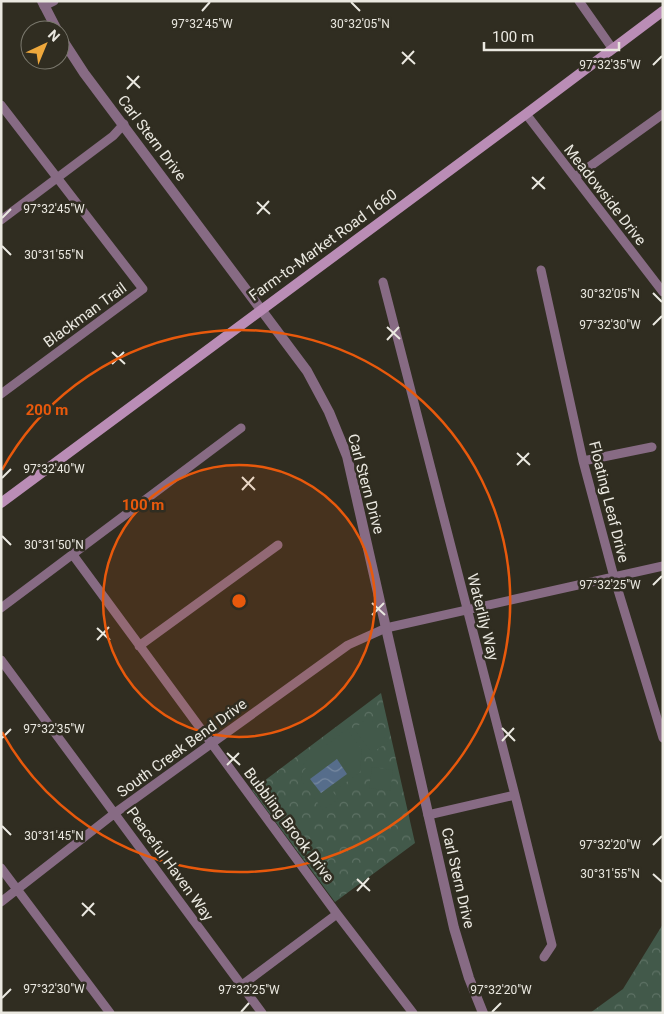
<svg xmlns="http://www.w3.org/2000/svg" width="664" height="1014" font-family="Roboto,sans-serif">
<defs>
<pattern id="park-crowns" width="20" height="18" patternUnits="userSpaceOnUse" patternTransform="scale(1.25)"><rect width="20" height="18" fill="#42594a"/><path d="M2 6a3 3 0 1 1 6 0M12 15a3 3 0 1 1 6 0" fill="none" stroke="#5d7164"/></pattern>
<pattern id="water-waves" width="16" height="10" patternUnits="userSpaceOnUse" patternTransform="scale(1.25)"><rect width="16" height="10" fill="#566d8b"/><path d="M0 5q4-4 8 0t8 0" fill="none" stroke="#7789a0"/></pattern>
</defs>
<rect width="100%" height="100%" fill="#302d21"/>
<path fill="url(#park-crowns)" d="M 381,693 L 415,843 L 335,902 L 252,790 Z
M 663,924 L 663,1013 L 590,1013 L 623,989 Z"/>
<path fill="#42594a" d="M 369,717 L 388,742 L 372,753 L 354,729 Z
M 347,729 L 362,750 L 360,772 L 333,792 L 338,799 L 323,810 L 301,780 L 303,771 L 306,768 L 303,764 L 307,761 L 303,755 L 318,743 L 322,748 Z
M 372,767 L 393,770 L 390,791 L 369,788 Z"/>
<path fill="url(#water-waves)" d="M 337,759 L 347,774 L 321,793 L 310,779 Z"/>
<g fill="none" stroke-linecap="round" stroke-linejoin="round">
<path stroke="#876b84" stroke-width="9" d="M 579,1 L 612,48
M 44,6 L 54,1
M 1,105 L 143,289 L 1,394
M 526,114 L 663,292
M 575,177 L 663,114
M 1,220 L 113,136 L 124,124
M 541,270 L 583,461 L 614,577 L 663,738
M 383,282 L 515,795 L 552,945 L 544,957
M 583,461 L 652,447
M 73,555 L 337,914 L 413,1013
M 1,608 L 241,428
M 139,646 L 278,545
M 1,660 L 262,1013
M 428,815 L 515,795
M 1,868 L 110,1013
M 1,902 L 115,813 L 348,645 L 386,628 L 663,566
M 242,985 L 337,914"/>
<path stroke="#876b84" stroke-width="10" d="M 42,1 L 57,30
M 60,36 L 84,73 L 307,371 L 329,412 L 347,456 L 454,928 L 469,978 L 483,1013"/>
<path stroke="#ba8db6" stroke-width="10" d="M 1,503 L 526,114 L 663,11"/>
</g>
<path fill="none" stroke="#eae8e0" stroke-width="2" d="M 351,2 L 360,11M 202,11 L 210,2M 402,52 L 415,64M 402,64 L 414,51M 653,65 L 662,56M 127,76 L 140,88M 127,89 L 139,76M 532,177 L 545,189M 532,189 L 544,177M 257,202 L 270,214M 257,214 L 269,201M 2,218 L 11,209M 2,246 L 11,255M 653,293 L 662,302M 653,325 L 662,316M 387,327 L 400,339M 387,340 L 399,327M 112,352 L 125,364M 112,364 L 124,352M 517,453 L 530,465M 517,465 L 529,453M 242,477 L 255,490M 2,478 L 11,469M 242,490 L 254,477M 2,536 L 11,545M 653,585 L 662,576M 372,603 L 385,615M 372,615 L 384,603M 97,628 L 110,640M 97,640 L 109,627M 502,728 L 515,741M 2,738 L 11,729M 502,741 L 514,728M 227,753 L 240,765M 227,765 L 239,753M 2,826 L 11,835M 653,845 L 662,836M 653,874 L 662,882M 357,879 L 370,891M 357,891 L 369,878M 82,903 L 95,915M 82,916 L 94,903M 2,998 L 11,989M 241,1012 L 249,1003M 492,1012 L 501,1003"/>
<circle cx="239" cy="601" r="136" fill="#e8590c" fill-opacity=".12"/>
<g fill="none" stroke="#e8590c" stroke-width="2.5">
<circle cx="239" cy="601" r="136"/>
<path d="M2 470A271 271 0 1 1 2 732"/>
</g>
<g text-anchor="middle" stroke-width="5" stroke-linejoin="round" paint-order="stroke">
<g font-size="15" fill="#eae8e0" stroke="#302d21">
<text transform="translate(152 138) rotate(53)" y="5">Carl Stern Drive</text>
<text transform="translate(605 195) rotate(52)" y="5">Meadowside Drive</text>
<text transform="translate(323 245) rotate(-36)" y="5">Farm-to-Market Road 1660</text>
<text transform="translate(85 315) rotate(-36)" y="5">Blackman Trail</text>
<text transform="translate(366 484) rotate(75)" y="5">Carl Stern Drive</text>
<text transform="translate(609 502) rotate(76)" y="5">Floating Leaf Drive</text>
<text transform="translate(483 617) rotate(76)" y="5">Waterlily Way</text>
<text transform="translate(182 748) rotate(-36)" y="5">South Creek Bend Drive</text>
<text transform="translate(289 825) rotate(53)" y="5">Bubbling Brook Drive</text>
<text transform="translate(170 864) rotate(54)" y="5">Peaceful Haven Way</text>
<text transform="translate(458 878) rotate(77)" y="5">Carl Stern Drive</text>
</g>
</g>
<g font-size="12" text-anchor="middle" fill="#eae8e0" stroke="#302d21" stroke-width="5" stroke-linejoin="round" paint-order="stroke">
<text x="360" y="28">30°32'05"N</text>
<text x="202" y="28">97°32'45"W</text>
<text x="610" y="69">97°32'35"W</text>
<text x="54" y="213">97°32'45"W</text>
<text x="54" y="259">30°31'55"N</text>
<text x="610" y="298">30°32'05"N</text>
<text x="610" y="329">97°32'30"W</text>
<text x="54" y="473">97°32'40"W</text>
<text x="54" y="549">30°31'50"N</text>
<text x="610" y="589">97°32'25"W</text>
<text x="54" y="733">97°32'35"W</text>
<text x="54" y="840">30°31'45"N</text>
<text x="610" y="849">97°32'20"W</text>
<text x="610" y="878">30°31'55"N</text>
<text x="54" y="993">97°32'30"W</text>
<text x="249" y="994">97°32'25"W</text>
<text x="501" y="994">97°32'20"W</text>
</g>
<circle cx="239" cy="601" r="8" fill="#e8590c" stroke="#302d21" stroke-width="2.5"/>
<g font-size="15" text-anchor="middle" font-weight="bold" fill="#e8590c" stroke="#302d21" stroke-width="5" stroke-linejoin="round" paint-order="stroke">
<text x="47" y="415">200 m</text>
<text x="143" y="510">100 m</text>
</g>
<rect width="664" height="1014" fill="none" stroke="#eae8e0" stroke-width="5"/>
<g transform="translate(45 45) rotate(44)"><circle r="24" fill="#302d21" stroke="#7a786d"/>
<path d="M0-4L9 19L0 12L-9 19Z" fill="#eea83c"/>
<text y="-8" font-size="14" font-weight="bold" text-anchor="middle" fill="#eae8e0">N</text>
</g>
<path d="M484 42v8h135v-8" fill="none" stroke="#eae8e0" stroke-width="2.5"/>
<text x="492" y="42" font-size="15" fill="#eae8e0" stroke="#302d21" stroke-width="4" paint-order="stroke">100 m</text>
</svg>
